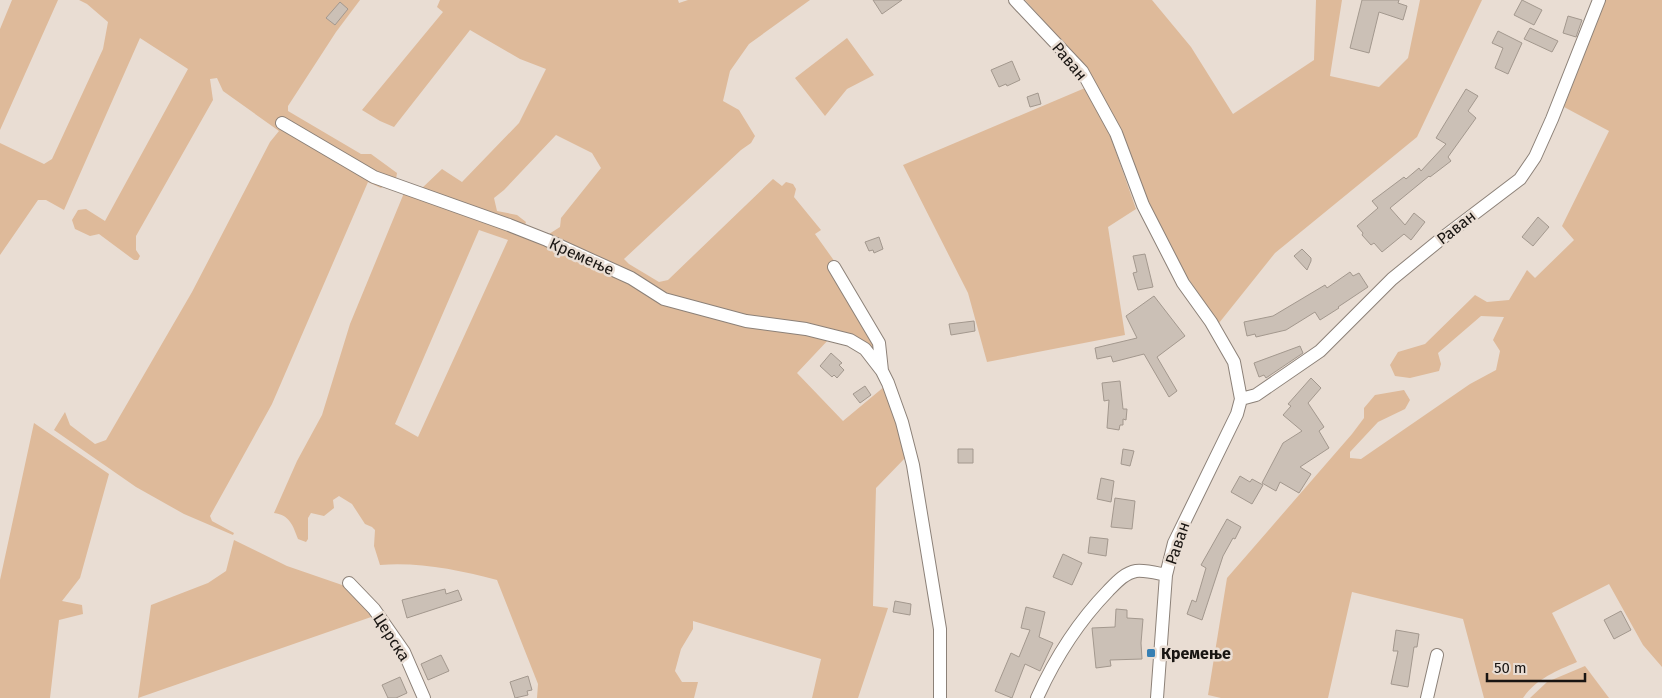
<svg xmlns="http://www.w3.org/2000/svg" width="1662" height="698" font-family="'Fira Sans',sans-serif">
<rect width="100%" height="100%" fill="#e9ddd3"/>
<path fill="#deba9a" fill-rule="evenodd" d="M 12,0 L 58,0 L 0,130 L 0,29 Z
M 79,0 L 360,0 L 336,32 L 288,106 L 288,111 L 361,154 L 371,154 L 397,173 L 396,179 L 381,188 L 368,182 L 272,404 L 210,516 L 212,521 L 234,533 L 233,535 L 184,514 L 136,487 L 54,430 L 65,412 L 70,425 L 95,444 L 106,440 L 192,292 L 270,142 L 279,131 L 223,91 L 217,78 L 210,79 L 213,100 L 136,236 L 136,250 L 140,256 L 138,260 L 134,260 L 99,234 L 90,236 L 75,229 L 72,220 L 78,210 L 86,209 L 105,221 L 188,69 L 140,38 L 64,210 L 46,200 L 38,200 L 0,255 L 0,143 L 44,164 L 52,159 L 103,49 L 108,22 L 87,4 Z
M 440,0 L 678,0 L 679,3 L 688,0 L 810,0 L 749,44 L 730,71 L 723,101 L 739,110 L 755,136 L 751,143 L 741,150 L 624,259 L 629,264 L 659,282 L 668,280 L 773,179 L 782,186 L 786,182 L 793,184 L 796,189 L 794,197 L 821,230 L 815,234 L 835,262 L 877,345 L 870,352 L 665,297 L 549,238 L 549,234 L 560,227 L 561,218 L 601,168 L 592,153 L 556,135 L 504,190 L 494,198 L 497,211 L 517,215 L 526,222 L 524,228 L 420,190 L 442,169 L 462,182 L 519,123 L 546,69 L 520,59 L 470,30 L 394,127 L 380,121 L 362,110 L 443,12 L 437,7 Z
M 1025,0 L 1152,0 L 1191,47 L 1233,114 L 1314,60 L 1316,0 L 1342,0 L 1330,76 L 1379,87 L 1408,58 L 1420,0 L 1482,0 L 1417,137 L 1275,253 L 1219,323 L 1185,274 L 1149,204 L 1087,69 Z
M 1605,0 L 1662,0 L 1662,667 L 1643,645 L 1609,584 L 1552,613 L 1577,662 C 1556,671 1536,679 1523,698 L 1484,698 L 1463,619 L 1352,592 L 1328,698 L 1221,698 L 1208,695 L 1227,578 L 1352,434 L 1364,418 L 1364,408 L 1375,395 L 1404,390 L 1410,400 L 1405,409 L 1378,422 L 1350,452 L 1350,458 L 1361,459 L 1470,384 L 1496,370 L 1500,351 L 1493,340 L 1504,317 L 1481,316 L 1438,353 L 1441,364 L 1439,371 L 1410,378 L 1395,376 L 1390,365 L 1398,352 L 1425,344 L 1475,295 L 1487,302 L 1509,300 L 1527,270 L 1535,278 L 1574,240 L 1562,226 L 1609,131 L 1564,107 Z
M 847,38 L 874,75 L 847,89 L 825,116 L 795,78 Z
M 1085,88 L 1110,135 L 1136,209 L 1108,227 L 1125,335 L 987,362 L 968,293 L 903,165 Z
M 404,193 L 509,230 L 630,280 L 663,301 L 830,338 L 797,373 L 843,421 L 885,386 L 907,456 L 876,488 L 873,606 L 888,608 L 858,698 L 812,698 L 821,659 L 693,621 L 693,629 L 681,649 L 675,671 L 682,682 L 698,682 L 694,698 L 537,698 L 538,684 L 497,580 C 458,570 420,562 380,565 L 374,546 L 375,530 L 372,527 L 365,524 L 352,504 L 339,496 L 333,500 L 334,508 L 324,516 L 311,513 L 308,518 L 308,539 L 306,542 L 298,539 C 293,526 290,515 274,513 L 297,461 L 322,415 L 350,324 ZM 479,230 L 508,240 L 418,437 L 395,424 Z
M 34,423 L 109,474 L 80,578 L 62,601 L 82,605 L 83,614 L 59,620 L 50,698 L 0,698 L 0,580 Z
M 234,540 L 287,566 L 345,586 L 374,616 L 138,698 L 151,605 L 208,583 L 226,571 Z
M 1585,666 L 1609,698 L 1530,698 L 1547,682 Z"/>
<path fill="#cbc0b6" stroke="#a3988e" d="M 873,0 L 902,0 L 882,14 Z
M 1362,0 L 1399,0 L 1398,3 L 1407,6 L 1403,20 L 1379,12 L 1369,53 L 1350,48 Z
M 1522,0 L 1542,10 L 1534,25 L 1514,15 Z
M 340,2 L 348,9 L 335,25 L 326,18 Z
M 1568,16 L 1582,20 L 1576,37 L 1563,33 Z
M 1530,28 L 1558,41 L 1552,52 L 1524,39 Z
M 1498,31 L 1522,43 L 1508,74 L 1495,68 L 1503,48 L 1492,43 Z
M 1012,61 L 1020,80 L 1007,86 L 1006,84 L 999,87 L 991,70 Z
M 1466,89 L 1478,96 L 1468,111 L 1476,118 L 1448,157 L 1451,161 L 1430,177 L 1429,176 L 1390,208 L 1405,225 L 1414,213 L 1425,222 L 1411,240 L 1404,234 L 1382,252 L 1374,243 L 1371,245 L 1362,235 L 1363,233 L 1357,226 L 1378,208 L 1372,201 L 1404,177 L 1406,179 L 1419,168 L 1421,171 L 1446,144 L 1436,138 Z
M 1038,93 L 1041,104 L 1030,107 L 1027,97 Z
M 1538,217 L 1549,227 L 1533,246 L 1522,237 Z
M 879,237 L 883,249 L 874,253 L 873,250 L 869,251 L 865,242 Z
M 1302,249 L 1311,258 L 1311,261 L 1307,270 L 1294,256 Z
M 1145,254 L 1153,287 L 1138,290 L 1133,273 L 1137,272 L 1133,256 Z
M 1350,272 L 1353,276 L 1359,273 L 1368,287 L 1338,307 L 1339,308 L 1320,320 L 1315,312 L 1286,330 L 1256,337 L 1255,334 L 1247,336 L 1244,322 L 1273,316 L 1325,285 L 1327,288 Z
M 1154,296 L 1185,336 L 1157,357 L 1177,391 L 1169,397 L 1144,354 L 1113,362 L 1111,356 L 1097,359 L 1095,348 L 1137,338 L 1126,316 Z
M 974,321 L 975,331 L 951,335 L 949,324 Z
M 1300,346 L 1303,353 L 1266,378 L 1264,375 L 1259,377 L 1254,363 Z
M 831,353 L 842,363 L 839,365 L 844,370 L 837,378 L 834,375 L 832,377 L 820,366 Z
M 1311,378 L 1321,388 L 1308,403 L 1324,427 L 1319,431 L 1329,448 L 1300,467 L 1311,474 L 1299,493 L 1280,482 L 1276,491 L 1262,483 L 1283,443 L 1302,431 L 1283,415 L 1291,406 L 1288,404 Z
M 1120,381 L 1123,409 L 1127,409 L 1126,420 L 1123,419 L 1123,425 L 1120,425 L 1119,430 L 1107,428 L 1109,400 L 1104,401 L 1102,383 Z
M 865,386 L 871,395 L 860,403 L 853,394 Z
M 958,449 L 973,449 L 973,463 L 958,463 Z
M 1123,449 L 1134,451 L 1130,466 L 1121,464 Z
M 1240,476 L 1250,482 L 1252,479 L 1263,485 L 1252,504 L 1231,492 Z
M 1101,478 L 1114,481 L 1111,502 L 1097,499 Z
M 1115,498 L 1135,501 L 1132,529 L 1111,527 Z
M 1227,519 L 1241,527 L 1235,539 L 1233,538 L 1223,556 L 1202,620 L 1187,614 L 1192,600 L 1196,602 L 1206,568 L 1201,565 Z
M 1090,537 L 1108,539 L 1106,556 L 1088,553 Z
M 1063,554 L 1082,563 L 1072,585 L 1053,577 Z
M 445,589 L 446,594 L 458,590 L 462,600 L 407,618 L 402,600 Z
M 895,601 L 911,604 L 910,615 L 893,612 Z
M 1026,607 L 1045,612 L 1039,637 L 1053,643 L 1040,671 L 1025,664 L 1012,698 L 995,691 L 1011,653 L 1019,657 L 1030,630 L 1021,628 Z
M 1116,609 L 1127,610 L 1127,618 L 1143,619 L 1141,643 L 1142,659 L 1110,660 L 1111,666 L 1096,668 L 1092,628 L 1115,627 Z
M 1621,611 L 1631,630 L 1614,639 L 1604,620 Z
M 1396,630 L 1419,634 L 1417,647 L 1414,647 L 1408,687 L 1391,684 L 1398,651 L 1393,651 Z
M 441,655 L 449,671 L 428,680 L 421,664 Z
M 528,676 L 532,690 L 527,691 L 528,695 L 515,698 L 510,682 Z
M 400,677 L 407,693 L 396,698 L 388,698 L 382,685 Z"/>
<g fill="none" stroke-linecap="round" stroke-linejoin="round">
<defs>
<path id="minor" d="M 1015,0 L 1082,71 L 1116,133 L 1143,205 L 1183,283 L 1211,322 L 1234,362 L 1241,399 L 1237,414 L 1174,543 L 1166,575 L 1157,698
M 282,123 L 374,177 L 509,225 L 547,240 L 631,278 L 664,299 L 746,321 L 806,329 L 850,340 L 865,349 L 882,371 L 888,383 L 902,422 L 913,465 L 940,629 L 940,698
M 834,267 L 879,343 L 882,371
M 1241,399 L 1256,395 L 1320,351 L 1392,279 L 1441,239 L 1520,179 L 1535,157 L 1552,119 L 1599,0
M 349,583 L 374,609 L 404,652 L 424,698
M 1037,698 C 1055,658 1077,623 1108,591 C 1115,584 1124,573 1136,571 C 1146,570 1156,573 1166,575
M 1427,698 L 1437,655"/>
</defs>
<use href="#minor" stroke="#8c8178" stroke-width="14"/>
<use href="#minor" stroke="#fff" stroke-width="12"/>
</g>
<rect fill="#3780b4" stroke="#e9ddd3" stroke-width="2" x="1146" y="648" width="10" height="10" rx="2.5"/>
<g text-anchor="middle" stroke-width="5" stroke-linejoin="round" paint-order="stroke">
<g font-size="16" fill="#191512" stroke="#e9ddd3">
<text transform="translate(1070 61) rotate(50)" y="6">Раван</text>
<text transform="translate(1456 227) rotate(-38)" y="6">Раван</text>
<text transform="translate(582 256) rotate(24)" y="6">Кремење</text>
<text transform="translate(1177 543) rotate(-71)" y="6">Раван</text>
<text transform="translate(392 637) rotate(57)" y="6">Церска</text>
</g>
<g font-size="16" font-weight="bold" fill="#191512" stroke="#e9ddd3" text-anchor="start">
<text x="1161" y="659">Кремење</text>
</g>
</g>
<path d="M1487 673v8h98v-8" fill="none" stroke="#191512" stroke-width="2.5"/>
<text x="1494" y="673" font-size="15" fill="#191512" stroke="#e9ddd3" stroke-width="4" paint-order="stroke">50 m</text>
</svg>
